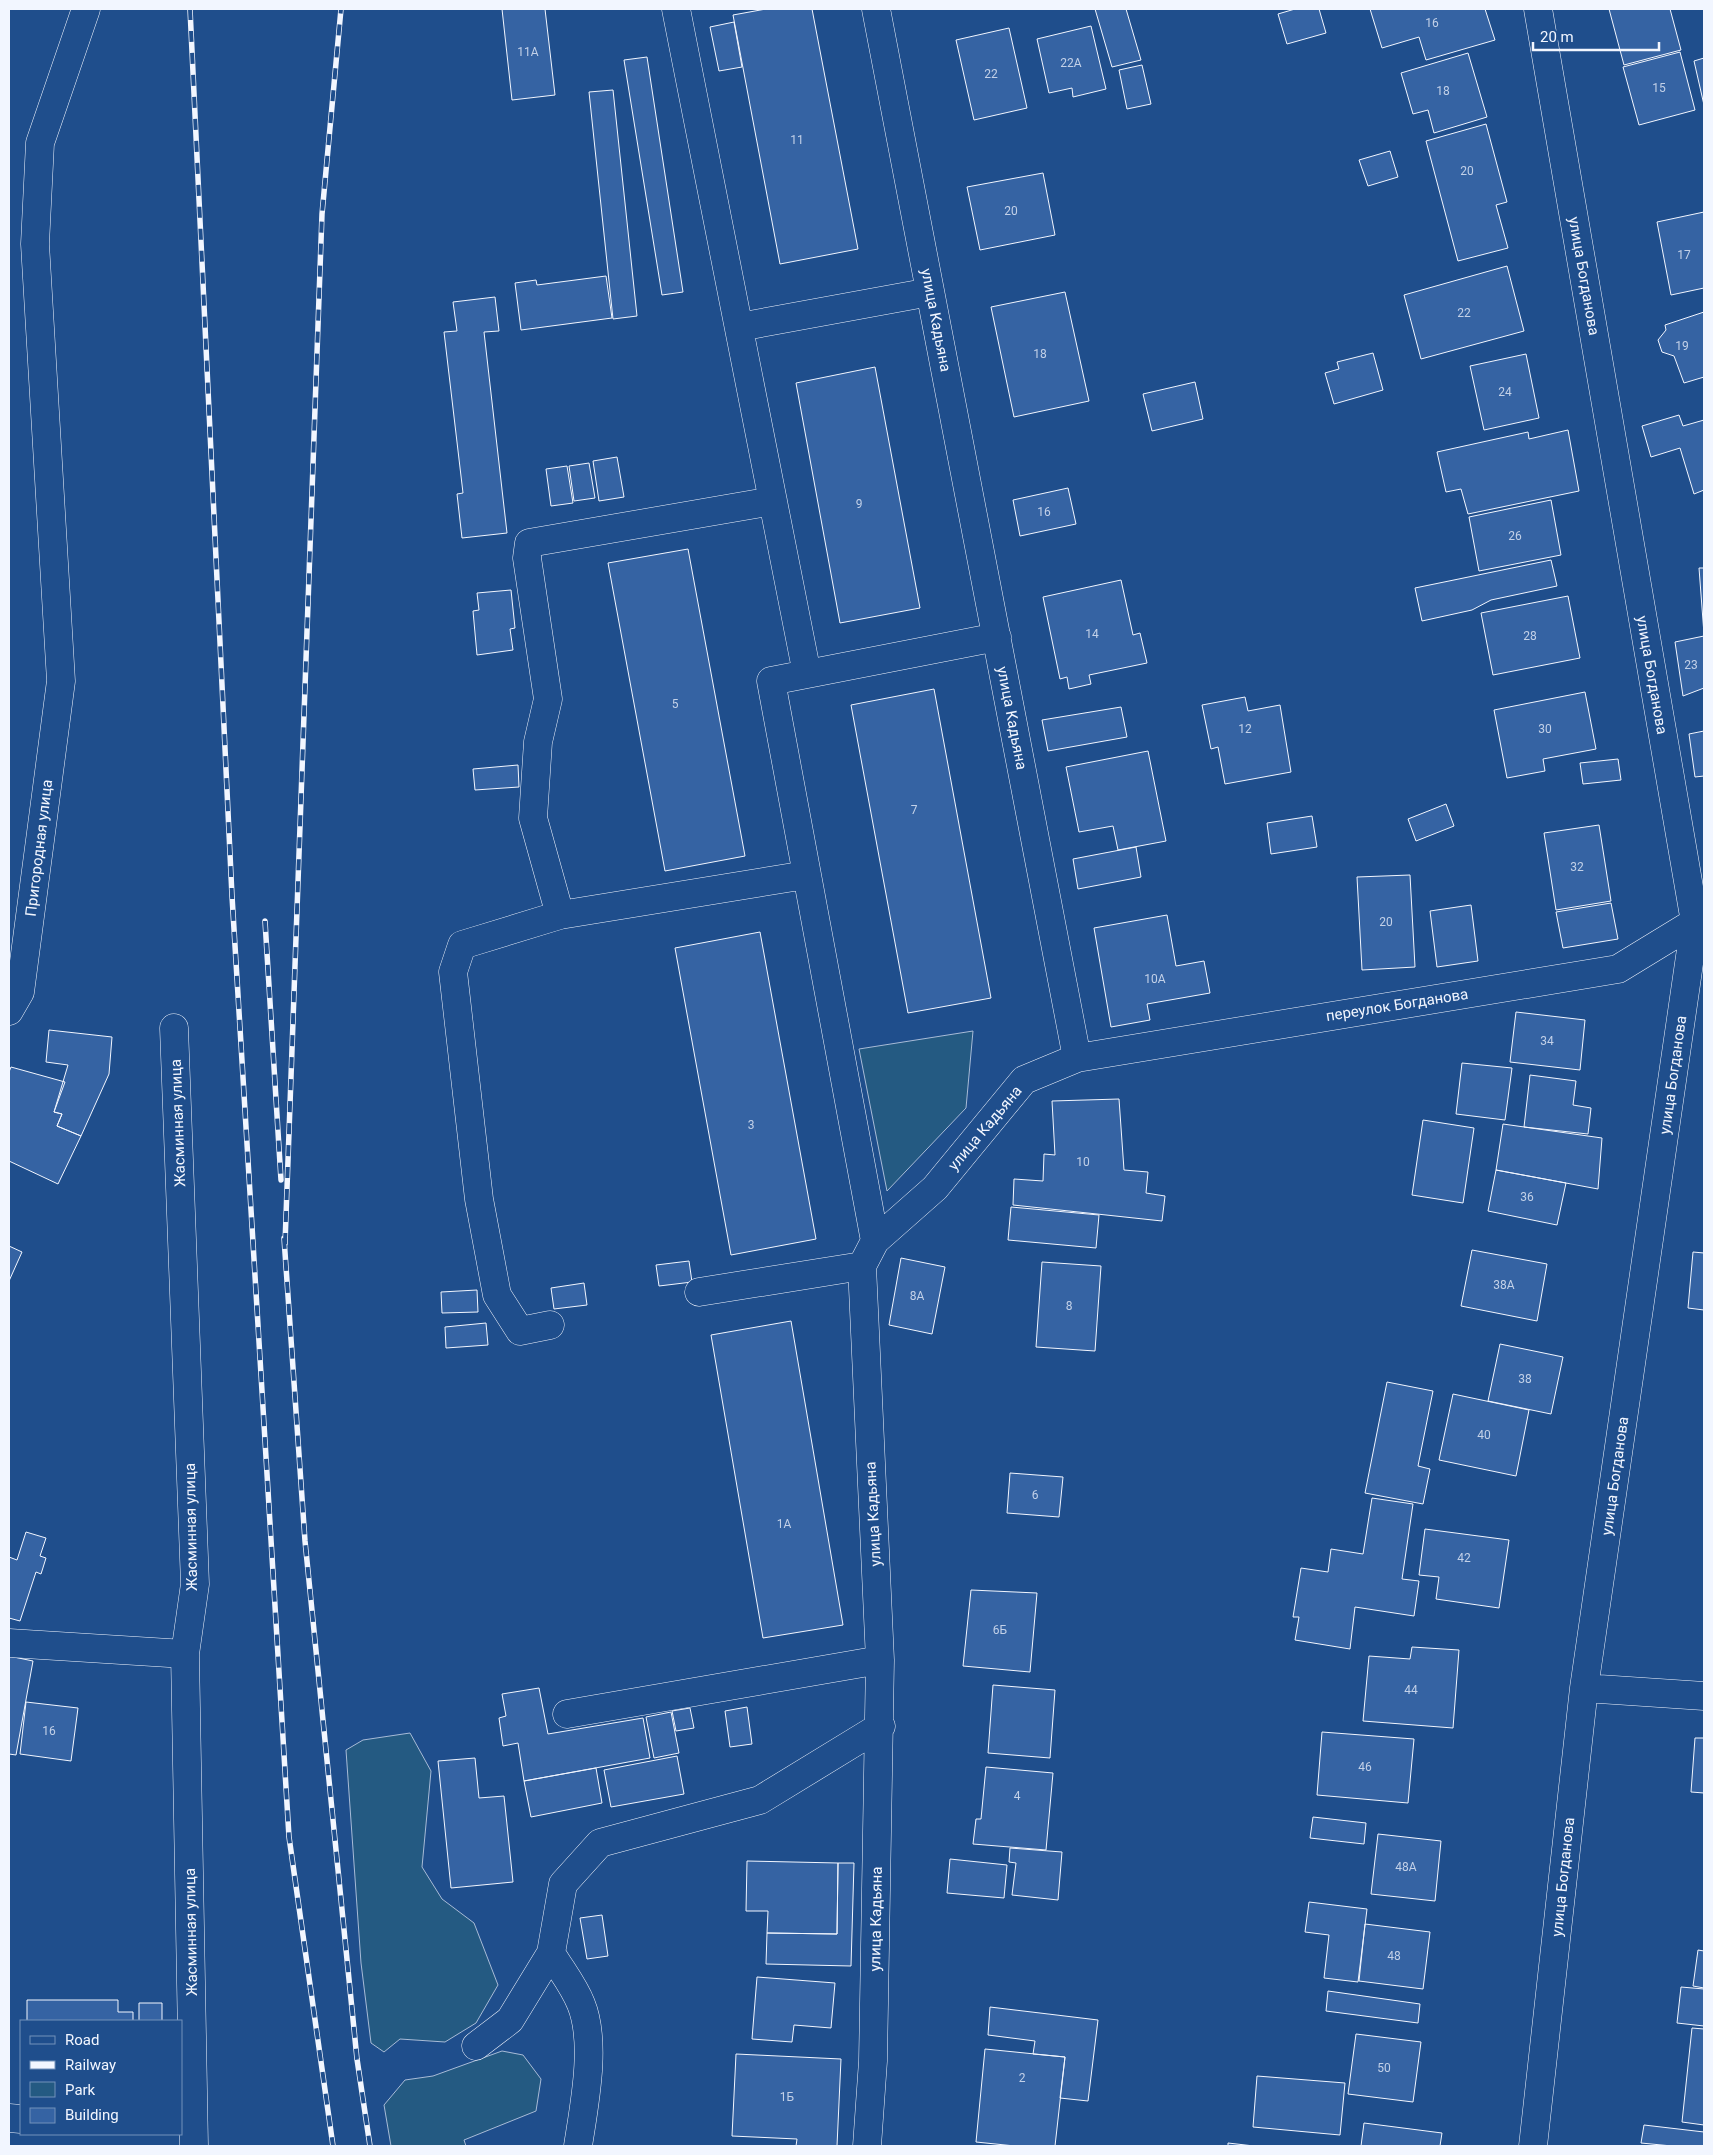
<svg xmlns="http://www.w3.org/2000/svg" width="1713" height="2155" font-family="Roboto,sans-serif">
<rect width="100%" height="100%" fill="#1f4e8c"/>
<path fill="#245a82" stroke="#a8bbd7" d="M 973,1031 L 966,1108 L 887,1191 L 859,1049 Z
M 410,1733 L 431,1771 L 422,1867 L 442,1899 L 474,1923 L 498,1985 L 476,2023 L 445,2042 L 400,2039 L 384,2052 L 371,2043 L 361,1963 L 346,1750 L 363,1740 Z
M 502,2051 L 523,2055 L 541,2079 L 536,2111 L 464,2140 L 466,2146 L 391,2146 L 384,2105 L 405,2080 L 433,2076 Z"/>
<path fill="#3563a3" stroke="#f2f6ff" d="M 502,9 L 545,9 L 555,95 L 512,100 Z
M 766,9 L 812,9 L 858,249 L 780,264 L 733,15 Z
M 1095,9 L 1126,9 L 1141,60 L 1112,67 Z
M 1295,9 L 1319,9 L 1326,33 L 1287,44 L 1278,14 Z
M 1370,9 L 1485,9 L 1495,40 L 1426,60 L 1419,37 L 1382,48 Z
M 1609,9 L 1670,9 L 1681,50 L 1624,65 Z
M 734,22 L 742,67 L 719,71 L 710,27 Z
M 1091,26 L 1106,89 L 1073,97 L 1072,88 L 1049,93 L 1037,39 Z
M 1009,28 L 1027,108 L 974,120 L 956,40 Z
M 1680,52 L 1695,110 L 1639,125 L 1623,67 Z
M 1468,53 L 1487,117 L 1434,133 L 1428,110 L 1413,114 L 1401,73 Z
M 647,57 L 683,292 L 662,295 L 624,60 Z
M 1704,58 L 1704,105 L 1694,61 Z
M 1142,65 L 1151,104 L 1127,109 L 1119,70 Z
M 613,90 L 637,316 L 613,319 L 589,92 Z
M 1486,124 L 1507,202 L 1496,205 L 1508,248 L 1458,261 L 1426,141 Z
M 1390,151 L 1398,177 L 1368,186 L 1359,160 Z
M 1043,173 L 1055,235 L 980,250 L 967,187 Z
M 1704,212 L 1704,288 L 1671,295 L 1657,222 Z
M 1507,266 L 1524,331 L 1421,359 L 1404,295 Z
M 606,276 L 612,318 L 521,330 L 515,283 L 536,280 L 537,285 Z
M 1065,292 L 1089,401 L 1014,417 L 991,307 Z
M 495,297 L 499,331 L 484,332 L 507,533 L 462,538 L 457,494 L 463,493 L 444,332 L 457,331 L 453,302 Z
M 1704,312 L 1704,377 L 1684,383 L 1674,356 L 1662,352 L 1658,340 L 1666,330 L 1665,325 Z
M 1373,353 L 1383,390 L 1334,404 L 1325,373 L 1339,369 L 1337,362 Z
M 1526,354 L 1539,418 L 1484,430 L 1470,366 Z
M 875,367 L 920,608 L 840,623 L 796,383 Z
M 1195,382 L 1203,419 L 1152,431 L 1143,394 Z
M 1679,415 L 1683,426 L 1704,420 L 1704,490 L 1694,494 L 1680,448 L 1651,457 L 1642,426 Z
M 1568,430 L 1579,491 L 1468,514 L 1461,489 L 1446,492 L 1437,452 L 1528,432 L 1529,439 Z
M 617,457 L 624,497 L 599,501 L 593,461 Z
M 589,463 L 595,498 L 574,501 L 569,466 Z
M 567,466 L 573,503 L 551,506 L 546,469 Z
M 1068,488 L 1076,524 L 1020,536 L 1013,500 Z
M 1551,500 L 1561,555 L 1479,571 L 1469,517 Z
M 688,549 L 745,856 L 665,871 L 608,563 Z
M 1551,560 L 1557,586 L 1491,600 L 1472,610 L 1422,621 L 1415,588 Z
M 1699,568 L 1704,568 L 1704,634 Z
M 1121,580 L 1133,635 L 1140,633 L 1147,663 L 1089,675 L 1091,684 L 1069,689 L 1067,677 L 1060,679 L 1043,597 Z
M 511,590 L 515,628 L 510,629 L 513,650 L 477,655 L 473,611 L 479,610 L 477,593 Z
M 1568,596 L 1580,658 L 1493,675 L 1481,613 Z
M 1704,636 L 1704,688 L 1683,696 L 1675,642 Z
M 934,689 L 991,998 L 908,1013 L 851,705 Z
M 1585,692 L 1596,749 L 1543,759 L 1545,771 L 1507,778 L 1494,710 Z
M 1245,697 L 1248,711 L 1280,705 L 1291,772 L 1225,784 L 1218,747 L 1211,749 L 1202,705 Z
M 1121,707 L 1127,737 L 1048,751 L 1042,720 Z
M 1704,731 L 1704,776 L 1695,777 L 1689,734 Z
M 1148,751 L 1166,841 L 1118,850 L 1113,826 L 1079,832 L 1066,767 Z
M 1618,759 L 1621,780 L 1583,784 L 1580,763 Z
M 518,765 L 519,787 L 475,790 L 473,769 Z
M 1446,804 L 1454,826 L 1416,841 L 1408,819 Z
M 1312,816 L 1317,847 L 1271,854 L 1267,823 Z
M 1599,825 L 1611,901 L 1556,910 L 1544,833 Z
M 1136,847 L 1141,877 L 1078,889 L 1073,859 Z
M 1410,875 L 1415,967 L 1362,970 L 1357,877 Z
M 1611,903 L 1618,939 L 1563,948 L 1556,912 Z
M 1471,905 L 1478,961 L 1437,967 L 1430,911 Z
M 1167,915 L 1176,966 L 1204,961 L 1210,993 L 1147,1004 L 1150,1020 L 1111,1027 L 1094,928 Z
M 760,932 L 816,1239 L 731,1255 L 675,948 Z
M 1516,1012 L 1585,1020 L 1580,1070 L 1510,1062 Z
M 49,1030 L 112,1037 L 109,1074 L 81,1136 L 57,1126 L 62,1114 L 54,1112 L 68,1065 L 46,1062 Z
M 1462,1063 L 1512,1068 L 1505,1120 L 1456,1114 Z
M 11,1067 L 65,1082 L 54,1112 L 62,1114 L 57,1126 L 81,1136 L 58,1184 L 9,1161 L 9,1072 Z
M 1530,1075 L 1576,1081 L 1573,1105 L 1591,1108 L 1588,1134 L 1524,1127 Z
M 1119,1099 L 1124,1170 L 1148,1172 L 1146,1193 L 1165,1196 L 1162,1221 L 1013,1205 L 1014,1179 L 1043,1181 L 1044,1154 L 1055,1155 L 1052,1101 Z
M 1423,1120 L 1474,1128 L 1463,1203 L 1412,1195 Z
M 1503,1124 L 1602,1138 L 1598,1189 L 1496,1170 Z
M 1496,1170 L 1566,1183 L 1557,1225 L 1488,1211 Z
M 1011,1207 L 1099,1215 L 1096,1248 L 1008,1240 Z
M 9,1246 L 22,1252 L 9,1281 Z
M 1472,1250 L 1547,1264 L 1537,1321 L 1461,1306 Z
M 1693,1252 L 1704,1253 L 1704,1310 L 1688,1308 Z
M 901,1258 L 945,1267 L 932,1334 L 889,1325 Z
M 689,1261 L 692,1282 L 659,1286 L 656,1265 Z
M 1042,1262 L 1101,1266 L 1095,1351 L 1036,1347 Z
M 584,1283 L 587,1305 L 554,1309 L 551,1288 Z
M 477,1290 L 478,1312 L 442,1313 L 441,1292 Z
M 791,1321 L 843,1625 L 763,1638 L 711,1335 Z
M 486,1323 L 488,1345 L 446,1348 L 445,1327 Z
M 1500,1344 L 1563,1357 L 1551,1414 L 1488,1401 Z
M 1387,1382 L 1433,1391 L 1418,1466 L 1430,1469 L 1423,1504 L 1365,1493 Z
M 1453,1394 L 1529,1410 L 1516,1476 L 1439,1460 Z
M 1010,1473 L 1063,1477 L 1059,1517 L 1007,1513 Z
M 1372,1498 L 1413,1504 L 1402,1579 L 1419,1581 L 1414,1616 L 1355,1607 L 1350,1649 L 1295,1640 L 1299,1617 L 1293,1617 L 1301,1568 L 1328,1572 L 1331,1549 L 1363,1554 Z
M 1425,1529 L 1509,1540 L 1499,1608 L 1436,1599 L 1439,1577 L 1419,1575 Z
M 26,1532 L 46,1538 L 40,1556 L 46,1558 L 41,1574 L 36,1572 L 20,1621 L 9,1618 L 9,1557 L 17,1560 Z
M 971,1590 L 1037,1593 L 1030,1672 L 963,1666 Z
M 1412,1647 L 1459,1650 L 1453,1728 L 1363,1721 L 1369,1656 L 1410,1659 Z
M 9,1656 L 33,1661 L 16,1755 L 9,1754 Z
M 993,1685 L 1055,1690 L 1050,1758 L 988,1753 Z
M 539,1688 L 548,1734 L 643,1718 L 650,1758 L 524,1781 L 518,1743 L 503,1746 L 499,1718 L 506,1716 L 502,1694 Z
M 26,1702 L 78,1708 L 71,1761 L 20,1754 Z
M 747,1707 L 752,1744 L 730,1747 L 725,1711 Z
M 690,1708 L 694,1728 L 676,1731 L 672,1711 Z
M 671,1712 L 679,1753 L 654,1758 L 646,1717 Z
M 1322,1732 L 1414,1739 L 1408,1803 L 1317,1795 Z
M 1695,1738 L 1704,1738 L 1704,1793 L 1691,1792 Z
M 677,1756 L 684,1794 L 611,1807 L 604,1770 Z
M 475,1758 L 479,1798 L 504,1796 L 513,1882 L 451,1888 L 438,1761 Z
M 986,1767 L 1053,1773 L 1046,1850 L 973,1844 L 976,1819 L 981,1819 Z
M 596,1768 L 602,1803 L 531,1817 L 524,1781 Z
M 1313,1817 L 1366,1823 L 1364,1844 L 1310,1838 Z
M 1378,1834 L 1441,1841 L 1435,1901 L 1371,1894 Z
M 1010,1848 L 1062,1852 L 1058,1900 L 1012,1895 L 1016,1863 L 1009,1862 Z
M 950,1859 L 1007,1865 L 1004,1898 L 947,1893 Z
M 747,1861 L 838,1863 L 837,1934 L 767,1933 L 768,1911 L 746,1911 Z
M 838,1863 L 854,1863 L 851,1966 L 766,1964 L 767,1933 L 837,1934 Z
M 1309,1902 L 1367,1909 L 1358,1982 L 1324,1978 L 1329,1935 L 1305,1932 Z
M 602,1915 L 608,1956 L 587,1959 L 580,1918 Z
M 1365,1924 L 1430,1932 L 1423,1989 L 1359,1981 Z
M 1698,1950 L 1704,1951 L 1704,1988 L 1693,1986 Z
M 757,1977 L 835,1983 L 831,2028 L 794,2025 L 792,2042 L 752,2039 Z
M 1681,1987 L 1704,1989 L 1704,2026 L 1677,2023 Z
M 1328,1991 L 1420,2004 L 1418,2023 L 1326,2011 Z
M 27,2000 L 118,2000 L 118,2012 L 133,2012 L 133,2021 L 27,2021 Z
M 139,2003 L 162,2003 L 162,2021 L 139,2021 Z
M 990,2007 L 1098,2020 L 1088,2101 L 1060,2098 L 1065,2057 L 1033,2054 L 1035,2041 L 988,2035 Z
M 1692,2028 L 1704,2029 L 1704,2125 L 1682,2122 Z
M 1356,2034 L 1421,2042 L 1413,2102 L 1348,2094 Z
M 985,2049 L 1065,2057 L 1055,2146 L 1015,2146 L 976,2142 Z
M 736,2054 L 841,2059 L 837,2146 L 796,2146 L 797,2139 L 732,2136 Z
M 1257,2076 L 1345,2083 L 1340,2135 L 1253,2127 Z
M 1364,2123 L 1442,2133 L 1440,2146 L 1361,2146 Z
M 1644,2125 L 1704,2132 L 1704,2146 L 1672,2146 L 1641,2143 Z
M 1228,2143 L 1254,2146 L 1228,2146 Z"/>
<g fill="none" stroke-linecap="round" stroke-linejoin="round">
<defs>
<path id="minor" d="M 676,9 L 807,674 L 771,681 L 875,1241
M 876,9 L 1077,1058
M 739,327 L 930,292
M 807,674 L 997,637
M 560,915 L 533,818 L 538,742 L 548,699 L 527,558 L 529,543 L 773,501
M 9,1011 L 20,992 L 61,681 L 35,244 L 40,143 L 86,9
M 174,1028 L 195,1584 L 185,1654 L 194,2146
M 699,1292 L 862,1266
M 550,1325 L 520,1331 L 497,1295 L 479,1199 L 453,972 L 462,945 L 560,915 L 806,875
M 9,1643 L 185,1654
M 1584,1688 L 1704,1696
M 567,1714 L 880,1660
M 551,1953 C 561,1970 574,1986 581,2004 C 597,2043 584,2106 578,2146
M 476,2046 L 510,2020 L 551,1953 L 563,1884 L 600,1843 L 760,1800 L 881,1726
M 9,2118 L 21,2119
M 867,2146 L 873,2061 L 880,1660 L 862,1266 L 875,1241 L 935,1188 L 1024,1080 L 1077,1058 L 1618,969 L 1695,922 L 1704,919
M 1533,2146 L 1584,1688 L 1695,922 L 1538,9"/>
</defs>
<use href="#minor" stroke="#f2f6ff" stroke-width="29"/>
<use href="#minor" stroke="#1f4e8c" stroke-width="28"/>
<defs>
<path id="rail" d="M 190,9 L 232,896 L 289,1837 L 333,2146
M 265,921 L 281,1180
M 284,1238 L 305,1541 L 357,2059 L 370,2146
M 285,1244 L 322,214 L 341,9"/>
</defs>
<use href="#rail" stroke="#f2f6ff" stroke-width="5.5"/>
<use href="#rail" stroke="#1f4e8c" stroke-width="4" stroke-dasharray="11" stroke-linecap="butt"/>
</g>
<g text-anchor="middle" stroke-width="4" stroke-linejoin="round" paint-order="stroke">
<g font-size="12" fill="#c3d1e8">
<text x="1432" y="27">16</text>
<text x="528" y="56">11А</text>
<text x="1071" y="67">22А</text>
<text x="991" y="78">22</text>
<text x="1659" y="92">15</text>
<text x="1443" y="95">18</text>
<text x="797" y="144">11</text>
<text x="1467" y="175">20</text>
<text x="1011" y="215">20</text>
<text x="1684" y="259">17</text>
<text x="1464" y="317">22</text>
<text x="1682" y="350">19</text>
<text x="1040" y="358">18</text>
<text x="1505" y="396">24</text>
<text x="859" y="508">9</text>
<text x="1044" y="516">16</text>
<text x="1515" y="540">26</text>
<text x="1092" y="638">14</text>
<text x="1530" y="640">28</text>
<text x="1691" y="669">23</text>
<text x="675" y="708">5</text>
<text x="1245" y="733">12</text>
<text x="1545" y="733">30</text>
<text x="914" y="814">7</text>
<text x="1577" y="871">32</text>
<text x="1386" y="926">20</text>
<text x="1155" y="983">10А</text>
<text x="1547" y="1045">34</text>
<text x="751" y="1129">3</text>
<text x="1083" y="1166">10</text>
<text x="1527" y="1201">36</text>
<text x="1504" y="1289">38А</text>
<text x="917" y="1300">8А</text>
<text x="1069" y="1310">8</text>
<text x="1525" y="1383">38</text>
<text x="1484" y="1439">40</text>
<text x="1035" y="1499">6</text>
<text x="784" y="1528">1А</text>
<text x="1464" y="1562">42</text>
<text x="1000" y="1634">6Б</text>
<text x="1411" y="1694">44</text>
<text x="49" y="1735">16</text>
<text x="1365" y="1771">46</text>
<text x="1017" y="1800">4</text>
<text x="1406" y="1871">48А</text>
<text x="1394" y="1960">48</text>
<text x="1384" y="2072">50</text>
<text x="1022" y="2082">2</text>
<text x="787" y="2101">1Б</text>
</g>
<g font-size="15" fill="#f2f6ff" stroke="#1f4e8c">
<text transform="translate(1584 276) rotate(80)" y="5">улица Богданова</text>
<text transform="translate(936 320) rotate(79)" y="5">улица Кадьяна</text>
<text transform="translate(1652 675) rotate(80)" y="5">улица Богданова</text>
<text transform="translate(1012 718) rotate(79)" y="5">улица Кадьяна</text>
<text transform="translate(39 848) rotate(-83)" y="5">Пригородная улица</text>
<text transform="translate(1397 1005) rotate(-9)" y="5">переулок Богданова</text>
<text transform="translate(1673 1075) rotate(-82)" y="5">улица Богданова</text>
<text transform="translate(178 1123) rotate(-92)" y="5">Жасминная улица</text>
<text transform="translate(985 1128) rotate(-50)" y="5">улица Кадьяна</text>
<text transform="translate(1615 1476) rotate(-82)" y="5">улица Богданова</text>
<text transform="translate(873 1514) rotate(-93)" y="5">улица Кадьяна</text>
<text transform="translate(191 1527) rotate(-91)" y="5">Жасминная улица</text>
<text transform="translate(1563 1877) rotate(-84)" y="5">улица Богданова</text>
<text transform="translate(876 1919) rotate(-89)" y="5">улица Кадьяна</text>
<text transform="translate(191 1932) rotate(-91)" y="5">Жасминная улица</text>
</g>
</g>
<rect width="1713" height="2155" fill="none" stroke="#f2f6ff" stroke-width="20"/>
<rect x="20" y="2020" width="162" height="115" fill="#1f4e8c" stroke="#7391ba"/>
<rect x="30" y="2036" width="25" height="8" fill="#1f4e8c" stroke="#7391ba"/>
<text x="65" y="2045" font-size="15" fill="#f2f6ff">Road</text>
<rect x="30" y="2061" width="25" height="8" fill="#f2f6ff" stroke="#7391ba"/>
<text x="65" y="2070" font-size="15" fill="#f2f6ff">Railway</text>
<rect x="30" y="2082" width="25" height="15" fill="#245a82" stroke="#7391ba"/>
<text x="65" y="2095" font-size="15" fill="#f2f6ff">Park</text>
<rect x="30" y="2108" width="25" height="15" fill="#3563a3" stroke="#7391ba"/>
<text x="65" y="2120" font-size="15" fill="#f2f6ff">Building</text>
<path d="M1533 42v8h126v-8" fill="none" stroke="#f2f6ff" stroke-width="2.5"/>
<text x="1540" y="42" font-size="15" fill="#f2f6ff" stroke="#1f4e8c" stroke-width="4" paint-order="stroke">20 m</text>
</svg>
